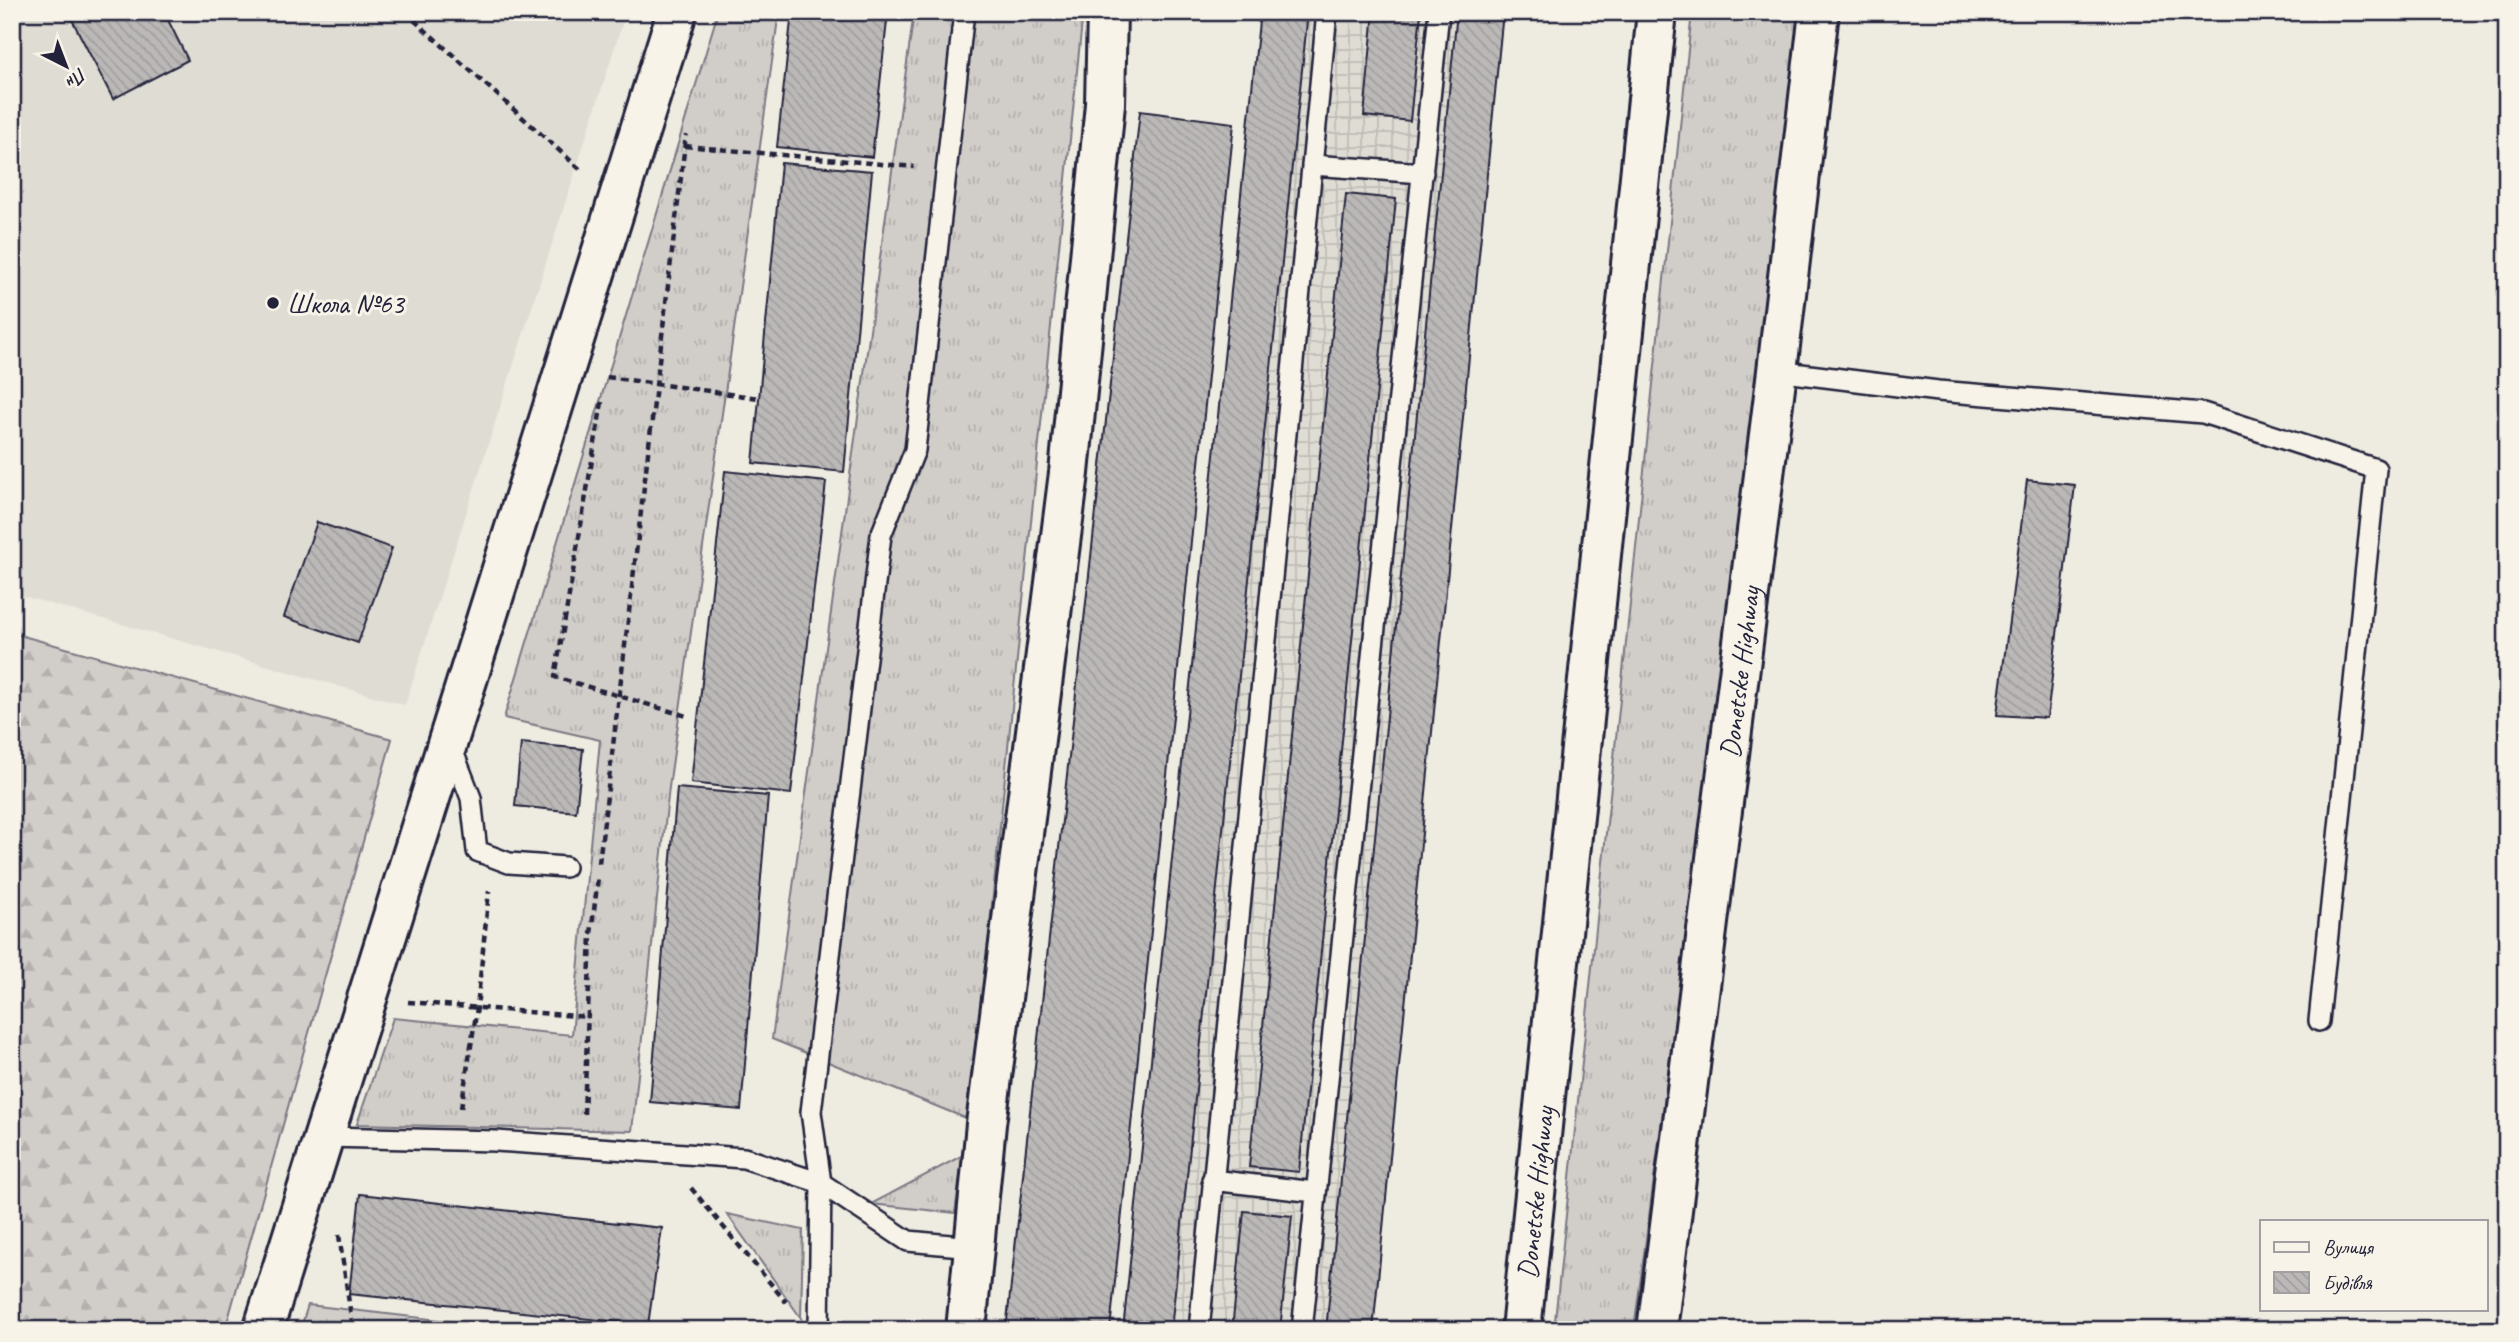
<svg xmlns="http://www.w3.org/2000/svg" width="2519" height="1342" font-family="Caveat,sans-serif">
<defs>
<pattern id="industrial-grid" width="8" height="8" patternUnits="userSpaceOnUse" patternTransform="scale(1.75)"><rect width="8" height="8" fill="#dfdcd4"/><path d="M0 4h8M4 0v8" fill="none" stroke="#bfbcb7"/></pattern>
<pattern id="grass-tufts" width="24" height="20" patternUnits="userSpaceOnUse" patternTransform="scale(1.75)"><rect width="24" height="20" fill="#d1cdc9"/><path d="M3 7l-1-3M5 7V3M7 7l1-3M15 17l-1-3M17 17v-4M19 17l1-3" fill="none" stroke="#b3b0ae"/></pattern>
<pattern id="forest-firs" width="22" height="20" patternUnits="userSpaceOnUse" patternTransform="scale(1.75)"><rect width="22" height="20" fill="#d1cdc9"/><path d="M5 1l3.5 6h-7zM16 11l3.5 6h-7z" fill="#b3b0ae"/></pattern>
<pattern id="building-back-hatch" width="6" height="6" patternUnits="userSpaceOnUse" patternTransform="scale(1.75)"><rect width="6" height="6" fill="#bbb8b7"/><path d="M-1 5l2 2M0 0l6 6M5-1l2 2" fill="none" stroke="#a09e9e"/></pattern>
</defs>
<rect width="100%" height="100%" fill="#eeebe1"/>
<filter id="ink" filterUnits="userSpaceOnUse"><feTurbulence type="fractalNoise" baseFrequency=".0143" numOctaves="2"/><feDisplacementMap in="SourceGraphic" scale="14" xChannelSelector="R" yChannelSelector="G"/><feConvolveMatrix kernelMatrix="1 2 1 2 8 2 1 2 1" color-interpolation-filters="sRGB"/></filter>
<g filter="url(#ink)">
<path fill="#dfdcd4" d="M 12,12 L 626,12 L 405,705 L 12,593 Z"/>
<path fill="url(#industrial-grid)" d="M 1260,12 L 1503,12 L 1373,1330 L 1123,1330 Z"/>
<path fill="url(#grass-tufts)" stroke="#7a7882" stroke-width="2" d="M 718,12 L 779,12 L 669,787 L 632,1131 L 357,1124 L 393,1018 L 572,1035 L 600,740 L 504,718 Z
M 914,12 L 1083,12 L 970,1120 L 772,1039 Z
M 1692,12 L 1808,12 L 1634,1330 L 1554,1330 Z
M 963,1155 L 955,1213 L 871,1204 Z
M 727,1214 L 803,1230 L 801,1318 Z
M 308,1305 L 526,1330 L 300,1330 Z"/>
<path fill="url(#forest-firs)" stroke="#7a7882" stroke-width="2" d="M 12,633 L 392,739 L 225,1330 L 12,1330 Z"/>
<path fill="url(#building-back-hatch)" stroke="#22223b" stroke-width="2" d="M 68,12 L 164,12 L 188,60 L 113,99 Z
M 792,12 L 888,12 L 872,157 L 777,147 Z
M 1260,12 L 1308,12 L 1171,1330 L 1123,1330 Z
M 1374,12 L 1421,12 L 1410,121 L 1364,116 Z
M 1457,12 L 1503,12 L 1373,1330 L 1326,1330 Z
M 1140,111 L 1234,123 L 1110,1330 L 1006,1330 Z
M 781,163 L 872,171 L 844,472 L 753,463 Z
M 1346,194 L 1396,199 L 1299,1172 L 1249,1167 Z
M 725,471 L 826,482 L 791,794 L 691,783 Z
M 2027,480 L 2075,485 L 2047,718 L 1997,715 Z
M 317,522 L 392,548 L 358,643 L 284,617 Z
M 521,743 L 583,749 L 576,812 L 515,806 Z
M 677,788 L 768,796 L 741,1110 L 650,1102 Z
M 360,1194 L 662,1228 L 648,1325 L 349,1294 Z
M 1244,1211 L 1292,1216 L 1280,1330 L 1232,1330 Z"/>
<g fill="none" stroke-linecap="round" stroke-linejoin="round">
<defs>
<path id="lane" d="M 1312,165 L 1423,173
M 1777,371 L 1938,391 L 2203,413 L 2376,469 L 2319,1021
M 450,744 L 471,798 L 477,851 L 509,863 L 565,867
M 326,1137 L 496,1141 L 744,1158 L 821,1183 L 908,1241 L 972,1247
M 1212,1180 L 1315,1192
M 819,1330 L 821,1183 L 811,1112 L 881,535 L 915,450 L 964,12
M 1199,1330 L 1327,12
M 1302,1330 L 1439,12"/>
<path id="street" d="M 263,1330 L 677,12
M 966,1330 L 986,1124 L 1069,473 L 1105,104 L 1107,12"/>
<g id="highway">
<path id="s1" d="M 1521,1330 L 1657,12"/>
<path id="s2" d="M 1657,1330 L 1777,371 L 1819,12"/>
</g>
</defs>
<use href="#lane" stroke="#22223b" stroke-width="24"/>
<use href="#street" stroke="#22223b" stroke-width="44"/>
<use href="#highway" stroke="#22223b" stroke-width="44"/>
<path stroke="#22223b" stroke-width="4.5" stroke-dasharray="7 5" stroke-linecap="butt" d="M 405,12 L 581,170
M 685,146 L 914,167
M 607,377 L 759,398
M 602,402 L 555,677 L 690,717
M 599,863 L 686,135
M 408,1002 L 588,1017
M 461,1108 L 477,1008 L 489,891
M 584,1114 L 591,934 L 598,878
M 691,1188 L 786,1302
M 339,1235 L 353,1330"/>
<use href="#lane" stroke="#f7f3e8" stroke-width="19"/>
<use href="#street" stroke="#f7f3e8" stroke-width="38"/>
<use href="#highway" stroke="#f7f3e8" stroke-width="38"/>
</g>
</g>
<circle fill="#22223b" stroke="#f7f3e8" stroke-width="2.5" cx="273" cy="303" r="7"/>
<g text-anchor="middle" stroke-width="6" stroke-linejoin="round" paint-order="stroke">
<g font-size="28" fill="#22223b" stroke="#f7f3e8" text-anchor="start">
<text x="287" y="313">Школа №63</text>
</g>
<g font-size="28" fill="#22223b" stroke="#f7f3e8">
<text dy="10" stroke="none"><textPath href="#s2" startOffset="663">Donetske Highway</textPath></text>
<text dy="10" stroke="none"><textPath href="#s1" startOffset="138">Donetske Highway</textPath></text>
</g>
</g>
<rect width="2519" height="1342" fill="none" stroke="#f7f3e8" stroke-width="42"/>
<rect x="21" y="21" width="2477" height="1300" fill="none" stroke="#22223b" stroke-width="2.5" filter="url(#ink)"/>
<rect x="2260" y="1220" width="228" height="91" fill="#f7f3e8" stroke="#a29fa3" stroke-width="2"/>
<rect x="2274" y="1242" width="35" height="10" fill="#f7f3e8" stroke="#a29fa3" stroke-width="2"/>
<text x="2323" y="1254" font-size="21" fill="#22223b">Вулиця</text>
<rect x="2274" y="1272" width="35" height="21" fill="url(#building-back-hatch)" stroke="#a29fa3" stroke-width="2"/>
<text x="2323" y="1290" font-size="21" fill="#22223b">Будівля</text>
<g transform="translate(66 66) rotate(138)" stroke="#f7f3e8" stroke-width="5" paint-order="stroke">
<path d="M0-5L12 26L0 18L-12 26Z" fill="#22223b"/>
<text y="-10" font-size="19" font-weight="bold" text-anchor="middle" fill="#22223b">Пн</text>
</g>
</svg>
